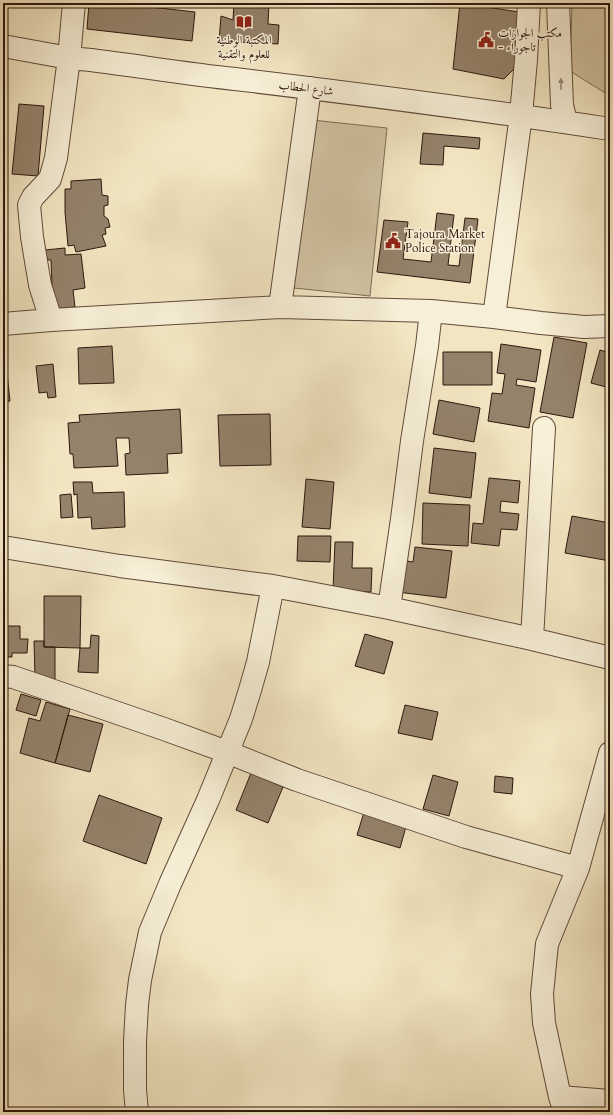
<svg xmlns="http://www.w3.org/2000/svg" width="613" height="1115" font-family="Cardo,Amiri,serif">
<rect width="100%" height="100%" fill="#f2e6c2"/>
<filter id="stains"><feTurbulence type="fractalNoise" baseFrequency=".005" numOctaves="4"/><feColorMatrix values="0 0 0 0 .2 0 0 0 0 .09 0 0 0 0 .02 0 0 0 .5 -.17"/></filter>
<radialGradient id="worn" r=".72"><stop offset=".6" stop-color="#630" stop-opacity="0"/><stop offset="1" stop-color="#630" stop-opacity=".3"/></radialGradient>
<path fill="#d1c3a3" stroke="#806c58" d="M 572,3 L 610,3 L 610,96 L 570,71 Z
M 312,120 L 387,128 L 370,296 L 294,288 Z"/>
<path fill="#94826b" stroke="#2f160d" d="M 89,3 L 125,3 L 124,4 L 195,12 L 192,41 L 87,29 Z
M 234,3 L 269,3 L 268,24 L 279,25 L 278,44 L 219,41 L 221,16 L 233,20 Z
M 460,3 L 519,12 L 514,69 L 504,79 L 453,69 Z
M 19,104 L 44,106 L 38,176 L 12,174 Z
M 423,133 L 480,138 L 479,149 L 444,146 L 443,165 L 420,164 Z
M 101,179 L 102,195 L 108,196 L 108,205 L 104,206 L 104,216 L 108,219 L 110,227 L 105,228 L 106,234 L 102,235 L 106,246 L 76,252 L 74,245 L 68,246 L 65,212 L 65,189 L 71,189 L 71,181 Z
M 437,213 L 454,215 L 448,265 L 459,266 L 465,218 L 478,219 L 470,283 L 377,272 L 384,220 L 408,222 L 403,259 L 431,262 Z
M 65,248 L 65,255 L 81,254 L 85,288 L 73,290 L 75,307 L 53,309 L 48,287 L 52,286 L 51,260 L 46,260 L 45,250 Z
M 554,337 L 587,343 L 573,418 L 540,412 Z
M 501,344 L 541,350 L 536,382 L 517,379 L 516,385 L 535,388 L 529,428 L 488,421 L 492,393 L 502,394 L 505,374 L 497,373 Z
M 112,346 L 114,383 L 79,384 L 78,348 Z
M 600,350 L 610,353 L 610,388 L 591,383 Z
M 443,352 L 492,352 L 492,385 L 443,385 Z
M 5,356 L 10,401 L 3,402 L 3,357 Z
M 53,364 L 56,397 L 48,398 L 47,392 L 39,393 L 36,366 Z
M 439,400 L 480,408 L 474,442 L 433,434 Z
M 180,409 L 182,453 L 167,454 L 168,473 L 126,475 L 125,454 L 130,453 L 129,438 L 116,438 L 118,466 L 74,468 L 73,454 L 70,454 L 68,423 L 80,422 L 79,415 Z
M 270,414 L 271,465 L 220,466 L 218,415 Z
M 434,448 L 476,453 L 471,498 L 429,493 Z
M 489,478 L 520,481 L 518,503 L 501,501 L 500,512 L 519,514 L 517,530 L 501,529 L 499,546 L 471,543 L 473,523 L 483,524 Z
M 306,479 L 334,482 L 330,529 L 302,527 Z
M 73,482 L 92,482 L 93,493 L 124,492 L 125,527 L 92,529 L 91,517 L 78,518 L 77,494 L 74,495 Z
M 71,494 L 73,517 L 61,518 L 60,495 Z
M 423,503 L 470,505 L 468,546 L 422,544 Z
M 572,516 L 610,523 L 610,561 L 565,553 Z
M 298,536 L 331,536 L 330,562 L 297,561 Z
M 335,542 L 353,542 L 352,568 L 372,568 L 371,592 L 333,590 Z
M 415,547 L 452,551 L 446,598 L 397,592 L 401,560 L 413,562 Z
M 44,596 L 81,596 L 80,648 L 44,647 Z
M 3,626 L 20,626 L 20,639 L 28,639 L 27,653 L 12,653 L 12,657 L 3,657 Z
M 365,634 L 393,642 L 384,674 L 355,666 Z
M 91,635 L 99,636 L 98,673 L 78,672 L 80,648 L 90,648 Z
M 34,641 L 44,641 L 44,647 L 55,647 L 55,685 L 35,678 Z
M 21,694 L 41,700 L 36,716 L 16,710 Z
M 46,702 L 70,709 L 55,763 L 20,753 L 29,718 L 40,721 Z
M 405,705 L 438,712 L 432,740 L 398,733 Z
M 68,715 L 103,724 L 90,772 L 55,763 Z
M 251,773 L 283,787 L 268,823 L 236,810 Z
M 433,775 L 458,782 L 449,816 L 423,809 Z
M 495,776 L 513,778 L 512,794 L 494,792 Z
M 99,795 L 162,818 L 146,864 L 83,841 Z
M 365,809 L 407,823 L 400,848 L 357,835 Z"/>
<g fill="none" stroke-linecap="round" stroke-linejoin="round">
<defs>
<path id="minor" d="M 558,3 L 562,105 L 566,122
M 3,46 L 69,58 L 91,60 C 139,66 187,74 235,79 C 360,94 485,110 610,129
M 280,307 L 310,88
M 494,317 L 521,115 L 526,60 L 529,3
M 51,320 L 40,285 L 32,237 L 29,205 L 33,197 L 50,179 L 56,158 L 69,58 L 74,3
M 3,324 L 51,320 L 280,307 L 431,311 L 494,317 L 541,323 L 584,327 L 610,326
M 3,547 L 120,566 L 273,586 L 389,608 L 532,639 L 610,658
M 389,608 L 402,519 L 412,441 L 427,346 L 431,311
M 532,639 L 544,428
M 3,676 L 13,677 L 164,729 L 227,752 L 297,780 L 466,837 L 578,868
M 560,1097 L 610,1101
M 137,1112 L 135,1090 L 135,1041 L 137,1005 L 140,980 L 150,932 L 170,884 L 208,800 L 241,719 L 250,690 L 258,662 L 273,586
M 565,1112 L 560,1097 L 544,1023 L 542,994 L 547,944 L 578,868 L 610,753"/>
</defs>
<use href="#minor" stroke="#604a3a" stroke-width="24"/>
<use href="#minor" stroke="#f7efd7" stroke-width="22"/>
</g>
<defs><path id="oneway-solid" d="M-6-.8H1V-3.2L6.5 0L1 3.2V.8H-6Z"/></defs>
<use fill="#9d8d7c" href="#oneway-solid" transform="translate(561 84) rotate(-91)"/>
<defs>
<symbol id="library-bare" viewBox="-9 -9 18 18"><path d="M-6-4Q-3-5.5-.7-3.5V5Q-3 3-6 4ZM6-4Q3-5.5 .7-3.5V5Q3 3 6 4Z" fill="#8f2418" stroke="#f7efd7" stroke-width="2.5" paint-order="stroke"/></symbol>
<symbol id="civic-bare" viewBox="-9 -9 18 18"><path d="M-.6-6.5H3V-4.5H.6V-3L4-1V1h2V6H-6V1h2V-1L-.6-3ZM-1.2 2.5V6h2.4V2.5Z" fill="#8f2418" stroke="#f7efd7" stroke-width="2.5" paint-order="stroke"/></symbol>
</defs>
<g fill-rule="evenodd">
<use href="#library-bare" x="233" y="11" width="22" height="22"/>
<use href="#civic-bare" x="475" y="29" width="22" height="22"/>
<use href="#civic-bare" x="382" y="230" width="22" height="22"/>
</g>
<g text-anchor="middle" stroke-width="3" stroke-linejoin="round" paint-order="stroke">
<g font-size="12" fill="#2f160d" stroke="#f7efd7" text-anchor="start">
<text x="498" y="37">مكتب الجوازات<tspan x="498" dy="14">- تاجوراء</tspan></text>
<text x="244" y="44" text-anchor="middle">المكتبة الوطنية<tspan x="244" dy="14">للعلوم والتقنية</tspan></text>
<text x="405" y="238">Tajoura Market<tspan x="405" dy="14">Police Station</tspan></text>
</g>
<g font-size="12" fill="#2f160d" stroke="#f7efd7">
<text transform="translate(306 88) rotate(7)" y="4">شارع الحطاب</text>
</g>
</g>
<rect width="613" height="1115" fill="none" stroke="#f2e6c2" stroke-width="16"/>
<rect x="4" y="4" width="605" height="1107" fill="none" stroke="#2f160d" stroke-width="2"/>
<rect x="8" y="8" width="597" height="1099" fill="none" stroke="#2f160d"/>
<rect width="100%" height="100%" filter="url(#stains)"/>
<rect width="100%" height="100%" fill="url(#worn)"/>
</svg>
